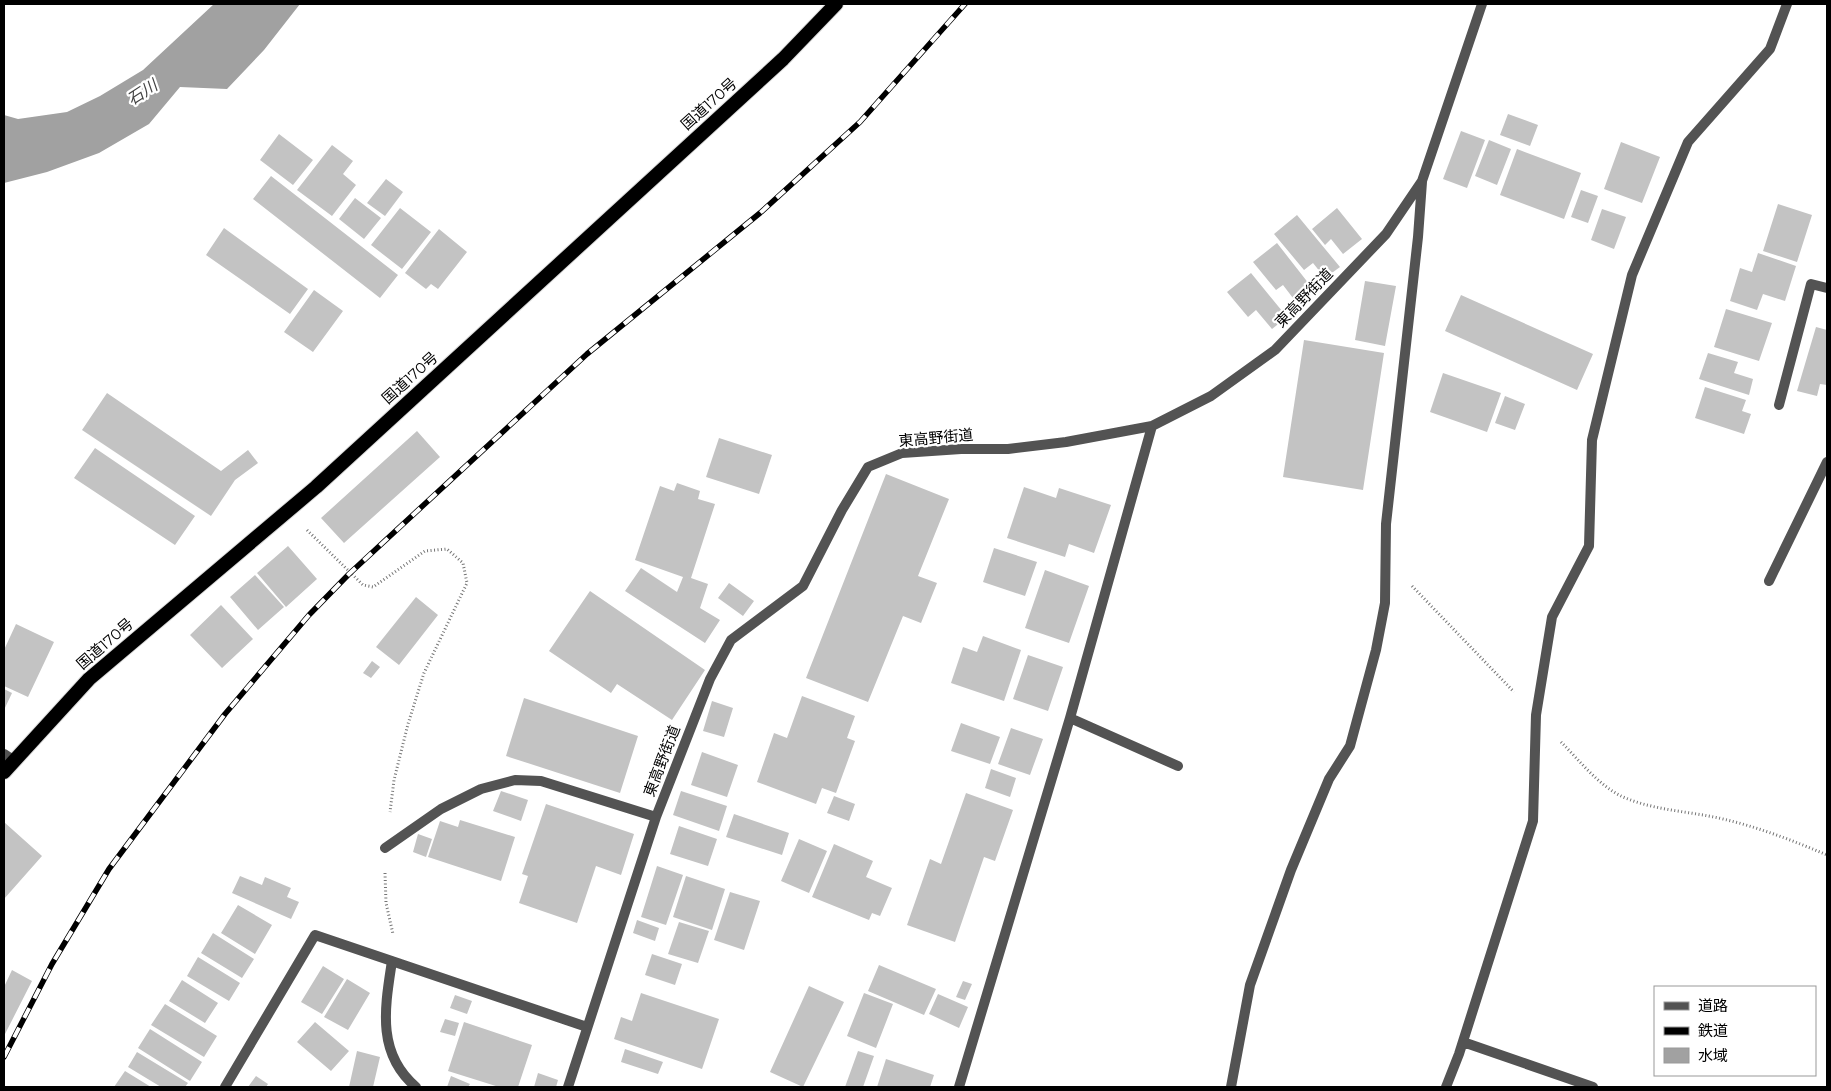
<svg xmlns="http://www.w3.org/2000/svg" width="1831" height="1091" font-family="Montserrat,'Noto Sans JP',sans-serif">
<rect width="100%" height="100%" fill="#fff"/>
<path fill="#a1a1a1" d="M 214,4 L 300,4 L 264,50 L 227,89 L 180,87 L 149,124 L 99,153 L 47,172 L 4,183 L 4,115 L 18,119 L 67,112 L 100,96 L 143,70 Z"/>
<path fill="#c3c3c3" d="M 1508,114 L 1538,125 L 1530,146 L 1500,135 Z
M 1461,131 L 1485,140 L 1467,188 L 1443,179 Z
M 279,134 L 313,160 L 293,185 L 260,160 Z
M 1489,140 L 1511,149 L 1497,185 L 1475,176 Z
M 1621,142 L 1660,157 L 1642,203 L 1604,189 Z
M 332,145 L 353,161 L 343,174 L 356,185 L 332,216 L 297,190 Z
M 1517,149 L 1581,173 L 1564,219 L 1500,195 Z
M 271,176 L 398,275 L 380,298 L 253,199 Z
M 386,179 L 403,192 L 385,216 L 367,203 Z
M 1581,190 L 1598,196 L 1588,223 L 1571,217 Z
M 355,198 L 381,218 L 364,239 L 339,219 Z
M 1778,204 L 1812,215 L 1797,262 L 1763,251 Z
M 400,208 L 431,232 L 402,269 L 371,245 Z
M 1337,208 L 1362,239 L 1343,254 L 1331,239 L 1325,245 L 1312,229 Z
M 1602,209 L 1626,217 L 1614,249 L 1591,240 Z
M 1297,215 L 1340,267 L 1325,278 L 1313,263 L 1304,270 L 1274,234 Z
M 224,228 L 308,289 L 290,314 L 206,255 Z
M 439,229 L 467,252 L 438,289 L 431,284 L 426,289 L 405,273 Z
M 1277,243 L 1313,289 L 1296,302 L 1283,285 L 1276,290 L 1253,262 Z
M 1758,253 L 1796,266 L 1785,301 L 1763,294 L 1757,310 L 1730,301 L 1740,268 L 1752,272 Z
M 1251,273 L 1287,317 L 1272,329 L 1256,310 L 1248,317 L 1227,292 Z
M 1365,281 L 1396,286 L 1385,346 L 1355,340 Z
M 314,290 L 343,311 L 313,352 L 284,332 Z
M 1461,295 L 1593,354 L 1577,390 L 1445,331 Z
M 1726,309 L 1772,323 L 1759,361 L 1714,347 Z
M 1816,327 L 1827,330 L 1827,385 L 1820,384 L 1817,396 L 1797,391 Z
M 1304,340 L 1384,353 L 1363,490 L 1283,477 Z
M 1708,353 L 1738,362 L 1734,373 L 1753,379 L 1749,395 L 1699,379 Z
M 1443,373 L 1501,393 L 1487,432 L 1430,412 Z
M 1705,387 L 1746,400 L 1742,411 L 1751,414 L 1744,434 L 1695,418 Z
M 107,393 L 221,471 L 248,450 L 258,463 L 235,480 L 211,516 L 82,430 Z
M 1505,396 L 1525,404 L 1515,430 L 1495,423 Z
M 417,431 L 440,457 L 344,543 L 321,518 Z
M 719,438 L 772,455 L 759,494 L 706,477 Z
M 95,448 L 195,516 L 175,545 L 74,478 Z
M 886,474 L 949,499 L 918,576 L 937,583 L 921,623 L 903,616 L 868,702 L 806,678 Z
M 677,483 L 700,491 L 698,499 L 715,504 L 691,578 L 708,584 L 700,608 L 720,620 L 705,643 L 625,591 L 641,568 L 677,592 L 683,577 L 635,560 L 660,486 L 674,491 Z
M 1024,487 L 1056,498 L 1059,488 L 1111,505 L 1094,553 L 1069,544 L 1065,557 L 1007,538 Z
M 288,546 L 317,579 L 286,607 L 257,573 Z
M 994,548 L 1037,562 L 1025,596 L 983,582 Z
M 1045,570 L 1089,586 L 1069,643 L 1025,628 Z
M 255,575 L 284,607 L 258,630 L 230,597 Z
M 729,583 L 754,601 L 743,616 L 718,598 Z
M 590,591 L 705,670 L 672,720 L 617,684 L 611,693 L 549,651 Z
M 416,597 L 438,615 L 399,665 L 376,647 Z
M 221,605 L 253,639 L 222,668 L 190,635 Z
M 16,624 L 54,642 L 28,697 L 4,686 L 4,650 Z
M 983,636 L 1021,650 L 1004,701 L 951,683 L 963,647 L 977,652 Z
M 1028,655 L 1063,667 L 1048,711 L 1013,699 Z
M 372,661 L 380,667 L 371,678 L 363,673 Z
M 4,689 L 12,693 L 4,710 Z
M 802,696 L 855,716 L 847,738 L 855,741 L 836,793 L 822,788 L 816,804 L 757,782 L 774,733 L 787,738 Z
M 524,698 L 638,736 L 620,793 L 506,756 Z
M 712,701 L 733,708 L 724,737 L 703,731 Z
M 961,723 L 1000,737 L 990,764 L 951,751 Z
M 1011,728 L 1043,739 L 1030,775 L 998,764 Z
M 702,752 L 738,765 L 727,797 L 691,785 Z
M 991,769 L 1016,778 L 1010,797 L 985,788 Z
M 501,791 L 528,800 L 521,821 L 493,811 Z
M 681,791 L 727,806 L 719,831 L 673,815 Z
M 966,793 L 1013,810 L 995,861 L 984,857 L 955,942 L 907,925 L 930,859 L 941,864 Z
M 834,796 L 855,804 L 849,821 L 827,813 Z
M 546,804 L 634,834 L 621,875 L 596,866 L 577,923 L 519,903 L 528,876 L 522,874 Z
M 734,814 L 789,833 L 782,855 L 726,837 Z
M 460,820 L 515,837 L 501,881 L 428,857 L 440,821 L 458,827 Z
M 4,822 L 42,856 L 4,899 Z
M 679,826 L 717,839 L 708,866 L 670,854 Z
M 418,834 L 432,839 L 426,857 L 413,852 Z
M 799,839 L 827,851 L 809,893 L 781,881 Z
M 834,844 L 873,861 L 866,877 L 892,888 L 880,916 L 872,913 L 869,920 L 812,897 Z
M 657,866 L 683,875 L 666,925 L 641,917 Z
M 240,876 L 262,885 L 265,877 L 291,888 L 287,897 L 299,902 L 291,919 L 232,893 Z
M 686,876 L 725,889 L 712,930 L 673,917 Z
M 730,892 L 760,901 L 744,950 L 714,940 Z
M 238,905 L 272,925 L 255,954 L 221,933 Z
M 637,920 L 659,928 L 655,941 L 633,933 Z
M 679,922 L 709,931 L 698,963 L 668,954 Z
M 213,933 L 254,959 L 242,978 L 201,953 Z
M 652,954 L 682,964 L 675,985 L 645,975 Z
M 198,957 L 240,983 L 229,1001 L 187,976 Z
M 879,965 L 936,989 L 924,1015 L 868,991 Z
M 323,966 L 344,979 L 322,1014 L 301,1002 Z
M 12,970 L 32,981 L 4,1036 L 4,987 Z
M 347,979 L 370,993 L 348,1030 L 324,1017 Z
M 182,980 L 218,1003 L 205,1023 L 169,1001 Z
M 963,981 L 972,984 L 965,1000 L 956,997 Z
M 809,986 L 844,1002 L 803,1087 L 770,1072 Z
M 641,993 L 719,1019 L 702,1069 L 614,1039 L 621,1017 L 632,1021 Z
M 864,993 L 893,1004 L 876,1048 L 847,1036 Z
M 938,994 L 968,1007 L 959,1028 L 929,1014 Z
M 455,995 L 472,1001 L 467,1014 L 450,1008 Z
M 165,1004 L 217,1036 L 204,1057 L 151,1025 Z
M 445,1019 L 459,1023 L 455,1036 L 440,1032 Z
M 315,1022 L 349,1051 L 331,1071 L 297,1042 Z
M 464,1022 L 532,1045 L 518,1087 L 499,1087 L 448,1071 Z
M 150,1029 L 202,1062 L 190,1081 L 138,1048 Z
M 625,1049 L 663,1062 L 658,1074 L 621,1062 Z
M 357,1051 L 380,1057 L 373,1087 L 349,1087 Z
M 858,1051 L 874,1056 L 863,1087 L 845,1087 Z
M 137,1052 L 188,1083 L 185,1087 L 161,1087 L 128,1067 Z
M 886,1059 L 934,1075 L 930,1087 L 877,1087 Z
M 125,1071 L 151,1087 L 114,1087 Z
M 538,1073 L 558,1080 L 556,1087 L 534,1087 Z
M 256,1076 L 268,1084 L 266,1087 L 248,1087 Z
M 451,1076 L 470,1084 L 468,1087 L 447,1087 Z"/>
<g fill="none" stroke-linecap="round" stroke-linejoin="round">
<defs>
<path id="trunk" d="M 4,772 L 89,679 L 316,487 L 783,59 L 836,4"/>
</defs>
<use href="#trunk" stroke="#dbdbdb" stroke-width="16"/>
<path stroke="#757575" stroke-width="3" stroke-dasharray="1 2.5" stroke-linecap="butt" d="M 307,530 L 363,585 L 373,587 L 425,551 L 447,549 L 463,563 L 467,583 L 424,673 L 408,724 L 394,780 L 390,812
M 1412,586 L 1514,692
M 1561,742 C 1579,760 1599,786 1623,797 C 1656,811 1689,811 1723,819 C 1758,827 1794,841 1827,855
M 385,873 L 386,903 L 393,934"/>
<path stroke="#535353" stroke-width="10" d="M 1779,405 L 1811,284 L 1827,288
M 1769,581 L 1827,462
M 1070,718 L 1178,766
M 4,754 L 13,760
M 385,848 L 441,809 L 481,789 L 515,780 L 541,781 L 656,817
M 392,961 C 385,1007 376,1053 416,1087
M 1463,1042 L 1593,1087
M 225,1087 L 315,935 L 587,1027
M 568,1087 L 656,817 L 710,679 L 731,640 L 803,586 L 842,510 L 868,467 L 902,453 L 961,449 L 1008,449 L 1066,442 L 1152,426 L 1211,396 L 1275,350 L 1386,234 L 1422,181 L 1482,4
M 959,1087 L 1070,718 L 1152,426
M 1231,1087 L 1250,985 L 1291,870 L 1329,779 L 1350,746 L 1376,650 L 1385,603 L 1386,524 L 1418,237 L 1422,182
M 1446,1087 L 1459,1054 L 1533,821 L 1536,715 L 1552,617 L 1589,546 L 1592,440 L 1632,275 L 1688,142 L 1770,49 L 1787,4"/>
<use href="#trunk" stroke="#000" stroke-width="14"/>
<defs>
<path id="rail" d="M 4,1057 L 52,964 L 109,869 L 225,714 L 309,615 L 349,574 L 587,354 L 760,213 L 860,122 L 965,4"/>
</defs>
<use href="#rail" stroke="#000" stroke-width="5.5"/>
<use href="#rail" stroke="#fff" stroke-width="4" stroke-dasharray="11" stroke-linecap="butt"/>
</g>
<g text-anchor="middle" stroke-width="4.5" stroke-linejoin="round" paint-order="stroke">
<g font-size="15" fill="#000" stroke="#fff">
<text transform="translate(709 104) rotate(-42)" y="5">国道170号</text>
<text transform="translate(1304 298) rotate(-46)" y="5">東高野街道</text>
<text transform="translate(410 378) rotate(-42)" y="5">国道170号</text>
<text transform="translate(936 438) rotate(-5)" y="5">東高野街道</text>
<text transform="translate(105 644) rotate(-41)" y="5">国道170号</text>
<text transform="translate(662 761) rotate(-69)" y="5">東高野街道</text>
</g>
<g font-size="16" font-style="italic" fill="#424242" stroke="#fff">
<text transform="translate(142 92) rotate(-33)" y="6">石川</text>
</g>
</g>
<rect width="1831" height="1091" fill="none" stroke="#000000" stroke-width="10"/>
<rect x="1654" y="986" width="162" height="90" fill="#ffffff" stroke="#999999"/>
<rect x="1664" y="1002" width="25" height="8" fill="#535353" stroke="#999999"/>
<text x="1698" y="1011" font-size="15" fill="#000000">道路</text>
<rect x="1664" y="1027" width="25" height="8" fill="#000000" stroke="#999999"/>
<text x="1698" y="1036" font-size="15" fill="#000000">鉄道</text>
<rect x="1664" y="1048" width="25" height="15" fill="#a1a1a1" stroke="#999999"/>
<text x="1698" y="1061" font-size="15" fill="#000000">水域</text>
</svg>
